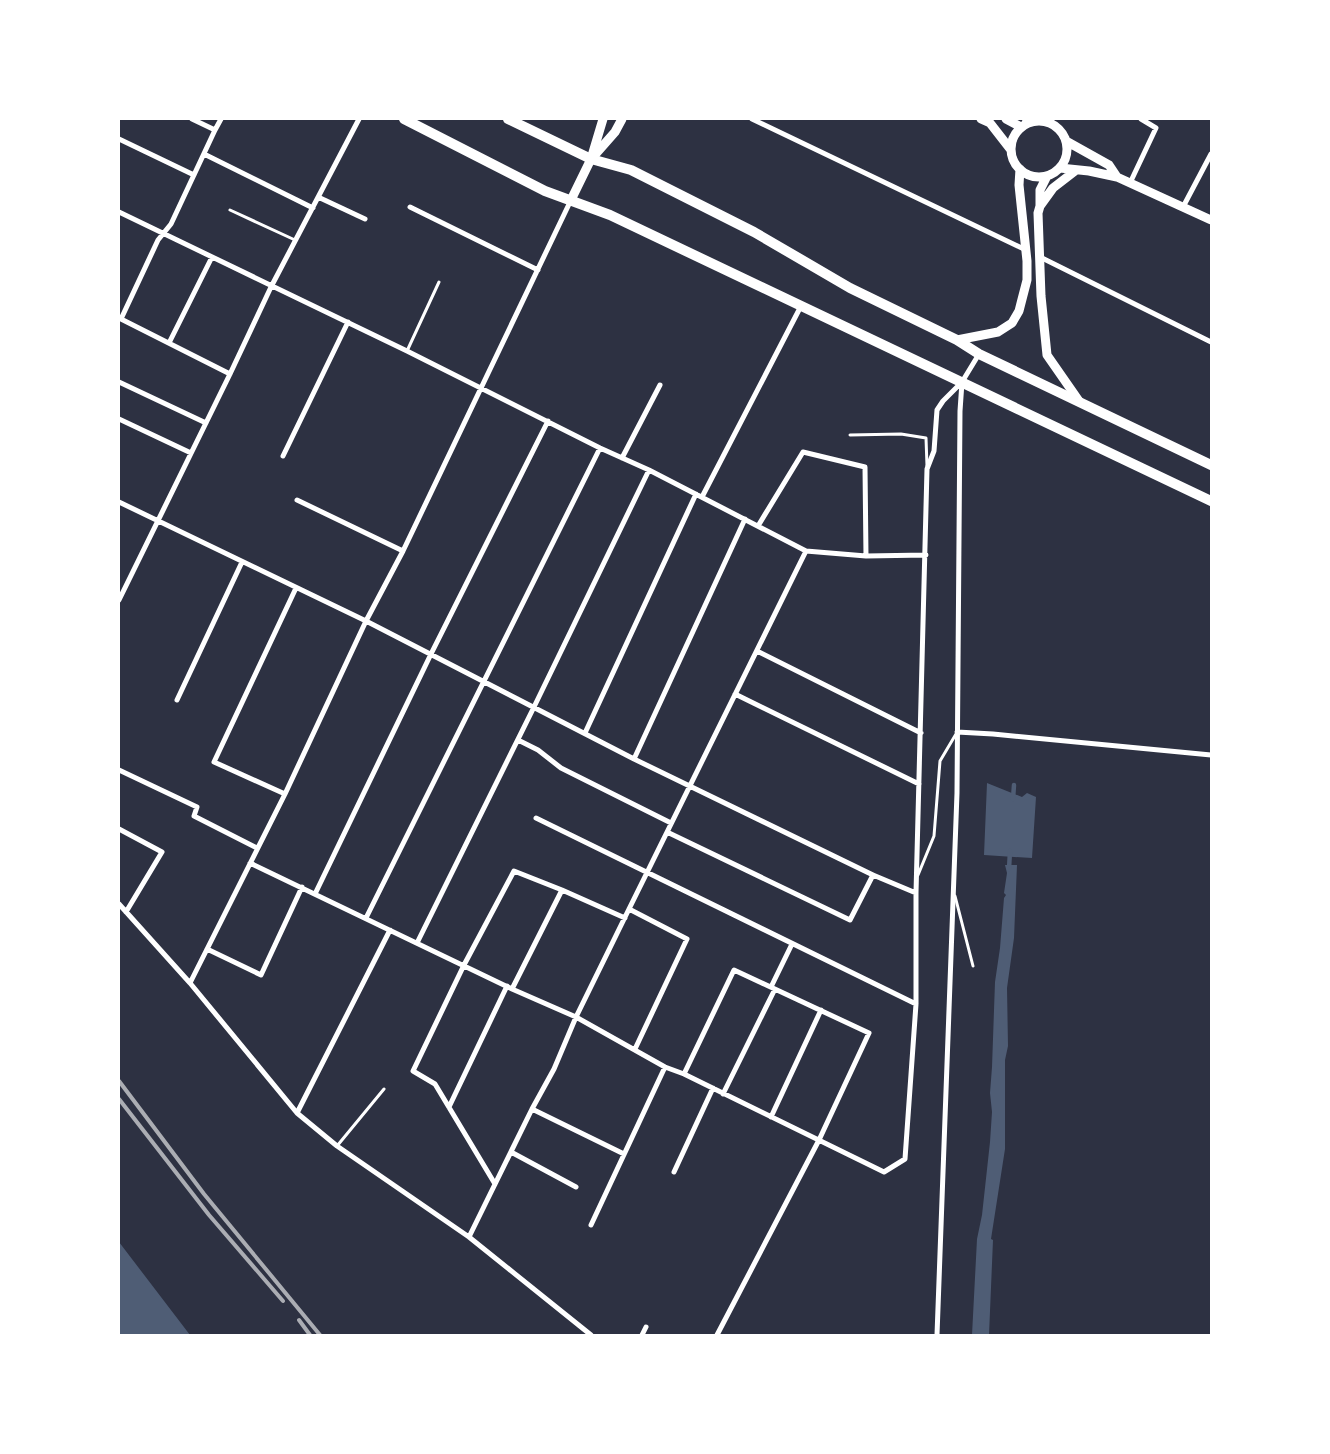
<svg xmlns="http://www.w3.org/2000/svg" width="1330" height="1454" font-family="Quicksand,sans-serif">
<rect width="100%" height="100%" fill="#2d3142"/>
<path fill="#4f5d75" d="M 987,783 L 1022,797 L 1027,793 L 1036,797 L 1032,858 L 984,855 Z
M 1005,865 L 1017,865 L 1014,938 L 1007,988 L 1008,1046 L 1005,1060 L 1005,1149 L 991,1239 L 993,1240 L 989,1335 L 972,1335 L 977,1239 L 982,1215 L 990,1142 L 992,1112 L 990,1093 L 992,1067 L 995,982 L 1000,948 L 1004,898 L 1006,895 L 1004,893 L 1007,873 Z
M 119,1242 L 190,1335 L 119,1335 Z"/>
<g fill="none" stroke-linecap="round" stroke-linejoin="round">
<path stroke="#4f5d75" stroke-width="4.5" d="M 1013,799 L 1014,785
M 1009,869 L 1010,851"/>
<path stroke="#fff" stroke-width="3" d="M 230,210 L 295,240
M 407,351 L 439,282
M 850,435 L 901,434 L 926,438 L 927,466
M 918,875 L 934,836 L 940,761 L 956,734
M 955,896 L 973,966
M 337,1146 L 384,1089"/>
<path stroke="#fff" stroke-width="5" d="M 752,119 L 1026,250
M 1051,119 L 1053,124
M 1024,125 L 1025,119
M 215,130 L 221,119
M 119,139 L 194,175
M 204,154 L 313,208
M 1130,183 L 1156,128 L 1141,119
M 318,197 L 365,219
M 410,207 L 538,270
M 1183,207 L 1211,154
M 119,212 L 407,351 L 600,448 L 649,470 L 806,551 L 866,556 L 926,555
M 1040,257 L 1211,342
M 119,318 L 230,374
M 121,319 L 158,240 L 171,224 L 215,130 L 192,119
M 169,343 L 212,257
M 119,382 L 206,423
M 119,419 L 191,453
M 283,456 L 348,322
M 622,458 L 660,385
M 702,497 L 801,306
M 297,500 L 403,551
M 119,502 L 366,621 L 634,759 L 873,875 L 916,893
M 758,526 L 803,452 L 865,467 L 866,556
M 119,600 L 230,374 L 271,287 L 359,119
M 757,651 L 921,733
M 735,694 L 919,784
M 177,700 L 242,562
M 957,732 L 993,734 L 1211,755
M 585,733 L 696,494
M 518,740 L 538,750 L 561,768 L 671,823
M 634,759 L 745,519
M 119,770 L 197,807 L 194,816 L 257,848
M 285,794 L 214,762 L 296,588
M 536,818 L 916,1004
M 119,829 L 162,852 L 126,912
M 667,832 L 850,920 L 873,875
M 250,863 L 512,989 L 576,1017 L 665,1067 L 684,1074 L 884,1172 L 905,1159 L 916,1004 L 916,893 L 927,469 L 934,451 L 937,410 L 943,401 L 961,383
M 315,894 L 431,654 L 548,421
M 119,904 L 190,983 L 297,1113 L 337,1146 L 469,1237 L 591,1335
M 629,909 L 687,939 L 635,1049
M 366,918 L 600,448
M 417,943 L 534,707 L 649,470
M 207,949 L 261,975 L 302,887
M 190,983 L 285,794 L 366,621 L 403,551 L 571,200
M 771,987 L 792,944
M 512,989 L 562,890
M 684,1074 L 734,970 L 869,1033 L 819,1140 L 717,1335
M 723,1094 L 775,989
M 449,1107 L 507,986
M 532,1109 L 624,1154
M 297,1113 L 390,930
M 771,1117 L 821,1010
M 511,1152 L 576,1187
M 674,1172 L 713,1088
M 495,1184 L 435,1084 L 413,1071 L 464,965 L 514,871 L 562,890 L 625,918
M 591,1225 L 665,1067
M 469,1237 L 532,1109 L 554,1069 L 576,1017 L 629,909 L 806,551
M 642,1335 L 646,1327
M 937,1335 L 957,793 L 960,411 L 962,382 L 979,354"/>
<path stroke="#fff" stroke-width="9" d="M 981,119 L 990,123 L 1011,150
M 1006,119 L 1021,127
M1011 149a28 28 0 1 1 56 0a28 28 0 1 1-56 0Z
M 1066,141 L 1109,165 L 1117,177
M 1060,168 L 1089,171 L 1117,177 L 1211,220
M 1047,176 L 1040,190 L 1040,206 L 1038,213 L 1041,296 L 1047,355 L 1079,401
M 1040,206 L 1053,188 L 1075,171
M 957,340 L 998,332 L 1012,323 L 1019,311 L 1027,280 L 1027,261 L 1019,185 L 1020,169"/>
<path stroke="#fff" stroke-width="9" d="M 593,157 L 615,132 L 622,119
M 571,200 L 591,159 L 603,119"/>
<path stroke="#fff" stroke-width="10" d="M 404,119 L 545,191 L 610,215 L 1211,501
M 508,119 L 591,159 L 631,170 L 754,232 L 850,288 L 957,340 L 979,354 L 1211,465"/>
<path stroke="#abadb3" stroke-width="4" d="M 119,1081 L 204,1194 L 320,1335
M 119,1099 L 209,1215 L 283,1301
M 299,1320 L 310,1335"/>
</g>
<rect width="1330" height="1454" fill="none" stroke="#ffffff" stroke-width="240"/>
</svg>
